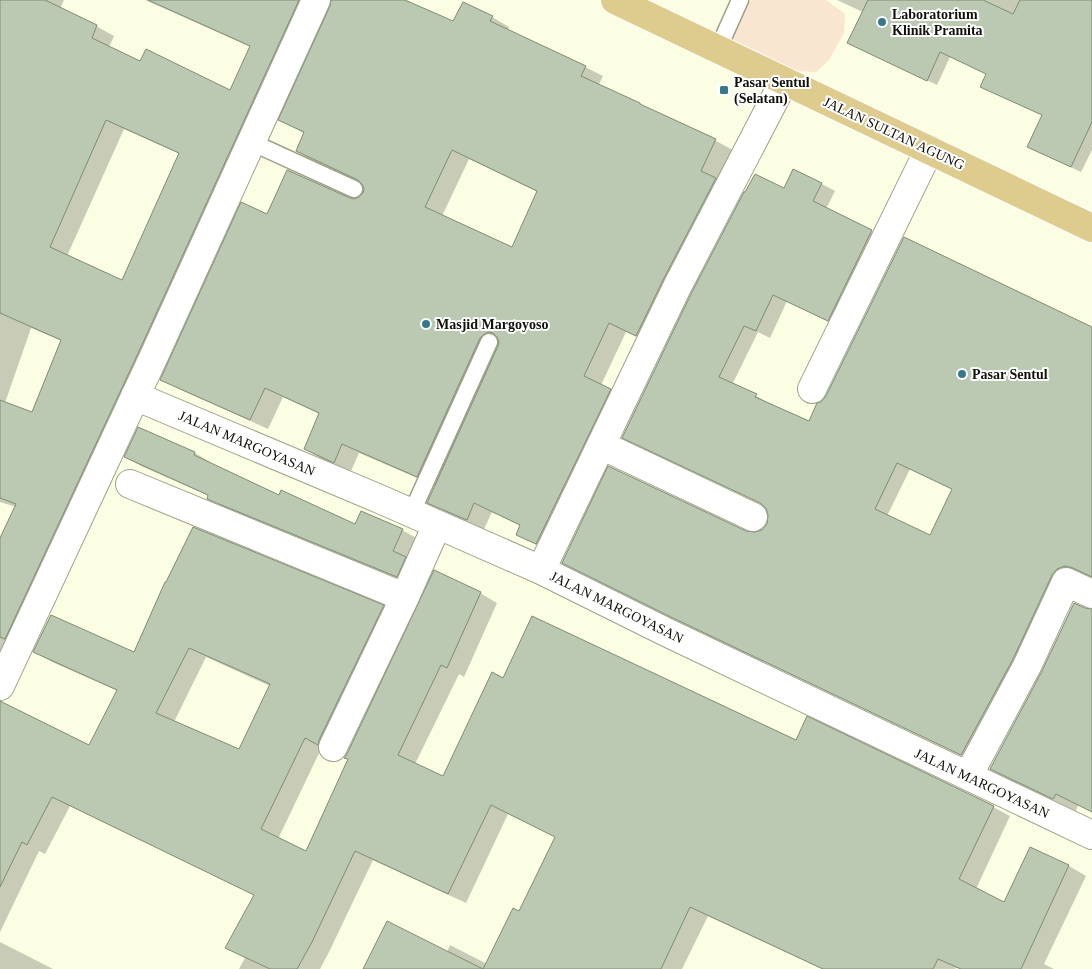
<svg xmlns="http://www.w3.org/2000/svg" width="1092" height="969" font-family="'Times New Roman',serif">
<rect width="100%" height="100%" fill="#fbfee3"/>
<path fill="#f9e6d1" d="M 752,0 L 826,0 L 845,14 L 844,33 L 829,60 L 816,72 L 789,71 L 727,39 C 732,24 735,7 752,0 Z"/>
<path fill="#0003" fill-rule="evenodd" d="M 0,0 L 64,0 L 60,9 L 96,26 L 114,36 L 109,47 L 141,63 L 231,92 L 251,47 L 145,0 L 322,0 L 1,697 L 3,704 L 90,747 L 118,691 L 52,662 L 35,652 L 134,654 L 383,607 L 400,616 L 322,747 L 278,839 L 306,853 L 480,593 L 497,603 L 464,677 L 459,674 L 415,764 L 444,777 L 504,679 L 797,741 L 993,807 L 1010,816 L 976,889 L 1005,904 L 1030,849 L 1069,866 L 1086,876 L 1044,964 L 1054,969 L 959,969 L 956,968 L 955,969 L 822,969 L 708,916 L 682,969 L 364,969 L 447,952 L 450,945 L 487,964 L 520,912 L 556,837 L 508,814 L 466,903 L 373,860 L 329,952 L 320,969 L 239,969 L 245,958 L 227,947 L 255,895 L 70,806 L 45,854 L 39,851 L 0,932 L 0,541 L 16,507 L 0,502 ZM 124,129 L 180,154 L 123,282 L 67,256 ZM 31,328 L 62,341 L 33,413 L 5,403 ZM 206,657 L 270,686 L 239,751 L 174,722 Z
M 333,0 L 402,0 L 454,23 L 492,17 L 509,27 L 508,30 L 585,67 L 603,76 L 598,86 L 716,141 L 733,150 L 654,344 L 626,332 L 601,385 L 627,400 L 554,553 L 535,544 L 518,534 L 521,526 L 492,512 L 484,529 L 446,512 L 429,502 L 436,486 L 359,453 L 351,471 L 322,459 L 305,449 L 320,414 L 283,397 L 268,429 L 179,389 L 162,379 L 268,215 L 355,200 L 364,193 L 365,187 L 364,183 L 314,161 L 297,151 L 305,134 L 280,120 ZM 469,159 L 538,192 L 513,248 L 442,216 Z
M 837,0 L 1092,0 L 1092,150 L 1081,172 L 1028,147 L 1043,115 L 987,74 L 950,57 L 937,85 L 849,43 L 863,12 Z
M 822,184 L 835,191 L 826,209 L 885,239 L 841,328 L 787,301 L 770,338 L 758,332 L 732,385 L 756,396 L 769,403 L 768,404 L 810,422 L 1092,328 L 1092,577 L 1079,573 L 975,762 L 687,625 L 576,570 L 746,532 L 755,534 L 763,531 L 768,525 L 770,515 L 767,507 L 764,505 L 637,445 L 784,190 ZM 910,469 L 953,490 L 930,536 L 887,516 Z
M 139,428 L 195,453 L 210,462 L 210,464 L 280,497 L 356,526 L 402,530 L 418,539 L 413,585 L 224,507 L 208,498 L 209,496 L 141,466 L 126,457 Z
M 1092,611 L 1092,812 L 1078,805 L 1076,811 L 1013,781 L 991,768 Z
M 0,942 L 53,969 L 0,969 Z"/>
<path fill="#bbc9b2" stroke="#7e8b76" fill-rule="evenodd" d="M 0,0 L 45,0 L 97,25 L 92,38 L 140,61 L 146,49 L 230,90 L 250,46 L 148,0 L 299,0 L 140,349 L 5,639 L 0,637 L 0,538 L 16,504 L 0,498 L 0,400 L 32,412 L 61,340 L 0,313 ZM 106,120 L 179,153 L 122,280 L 50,247 Z
M 331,0 L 405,0 L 453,21 L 463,2 L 493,16 L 490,21 L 586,66 L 581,76 L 640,103 L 640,104 L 716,139 L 701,171 L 716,178 L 663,280 L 636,336 L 609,323 L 584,376 L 611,389 L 536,544 L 516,535 L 520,525 L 474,503 L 467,520 L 427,503 L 498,346 L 499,342 L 497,337 L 493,333 L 489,332 L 484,334 L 480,338 L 417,477 L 342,444 L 334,463 L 304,449 L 319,413 L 265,388 L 250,420 L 160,380 L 241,202 L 267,214 L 287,170 L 350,198 L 354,199 L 359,197 L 363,193 L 364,188 L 362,184 L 358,180 L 296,151 L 304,132 L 278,120 L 330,6 ZM 452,150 L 537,191 L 512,247 L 425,207 Z
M 868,0 L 983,0 L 1013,14 L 1020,0 L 1092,0 L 1092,122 L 1071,167 L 1027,147 L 1042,115 L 980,87 L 986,74 L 940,52 L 927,81 L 847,43 Z
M 793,169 L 822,183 L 813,201 L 872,230 L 828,321 L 773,295 L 756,331 L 744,326 L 719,377 L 757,394 L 755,397 L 809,421 L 817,403 L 821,402 L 826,396 L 904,237 L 1092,327 L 1092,577 L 1073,568 L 1065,566 L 1057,569 L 1052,575 L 1013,659 L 961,755 L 673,618 L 562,563 L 608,466 L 746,531 L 755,532 L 762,530 L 767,524 L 768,515 L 766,508 L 760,503 L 622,438 L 691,294 L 744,192 L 745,192 L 755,174 L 784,188 ZM 897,463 L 952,489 L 930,535 L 875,509 Z
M 138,427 L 195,452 L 194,455 L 279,495 L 281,490 L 355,524 L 361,511 L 403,529 L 393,551 L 406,557 L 397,577 L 207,499 L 208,495 L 124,457 Z
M 193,527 L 384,605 L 319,740 L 318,745 L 305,738 L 261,829 L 306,851 L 348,759 L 344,758 L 347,754 L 434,570 L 481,592 L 447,668 L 441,665 L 398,755 L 443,776 L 492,672 L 503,678 L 532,616 L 796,740 L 807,716 L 994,806 L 959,879 L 1004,902 L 1030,847 L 1069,865 L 1021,969 L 961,969 L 938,959 L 933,969 L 823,969 L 690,907 L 661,969 L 483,969 L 513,908 L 519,911 L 555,837 L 491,805 L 448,894 L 355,851 L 312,942 L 297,969 L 270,969 L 225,948 L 254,895 L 52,797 L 27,845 L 22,842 L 0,887 L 0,701 L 89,745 L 117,690 L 33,652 L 51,615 L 134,652 L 165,582 L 166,582 ZM 189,648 L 270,684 L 239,749 L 156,713 Z
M 1074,603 L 1085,608 L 1092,609 L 1092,812 L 1056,794 L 1053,799 L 990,769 L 1041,673 Z
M 387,921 L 483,969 L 363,969 Z"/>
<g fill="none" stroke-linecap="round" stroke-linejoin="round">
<defs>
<path id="lane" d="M 718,49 L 740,0
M 251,142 L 354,189
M 411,514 L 489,342"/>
<path id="street" d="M 812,389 L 929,150
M 135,396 L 382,500 L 541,570 L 666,632 L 1092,835
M 601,445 L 753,517
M 130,484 L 392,592 L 403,601 L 333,747
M 541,570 L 677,287 L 784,81
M 403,601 L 437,525
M 0,686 L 154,356 L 316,0
M 968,776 L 1027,666 L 1066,582 L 1092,594"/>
<path id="primary" d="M 615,0 L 1092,228"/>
</defs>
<use href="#lane" stroke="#9ea188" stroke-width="19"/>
<use href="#street" stroke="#9ea188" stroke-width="30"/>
<use href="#primary" stroke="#fff" stroke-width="30"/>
<use href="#lane" stroke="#fff" stroke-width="16"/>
<use href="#street" stroke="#fff" stroke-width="28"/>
<use href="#primary" stroke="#decb8e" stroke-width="28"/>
</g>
<g fill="#36798a" stroke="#fff" stroke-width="2">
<circle cx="882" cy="22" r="5"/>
<rect x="719" y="85" width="10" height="10" rx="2.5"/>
<circle cx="426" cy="324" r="5"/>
<circle cx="962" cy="374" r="5"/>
</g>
<g text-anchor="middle" stroke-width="4" stroke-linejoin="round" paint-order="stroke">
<g font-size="14" font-weight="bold" fill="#101108" stroke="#fff" text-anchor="start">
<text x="892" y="19">Laboratorium<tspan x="892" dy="16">Klinik Pramita</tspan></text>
<text x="734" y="87">Pasar Sentul<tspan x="734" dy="16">(Selatan)</tspan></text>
<text x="436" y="329">Masjid Margoyoso</text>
<text x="972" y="379">Pasar Sentul</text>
</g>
<g font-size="14" fill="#101108" stroke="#fff">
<text transform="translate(894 133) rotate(25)" y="5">JALAN SULTAN AGUNG</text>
<text transform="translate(247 443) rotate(23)" y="5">JALAN MARGOYASAN</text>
<text transform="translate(617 607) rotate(26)" y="5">JALAN MARGOYASAN</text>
<text transform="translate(982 783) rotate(25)" y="5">JALAN MARGOYASAN</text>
</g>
</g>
</svg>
